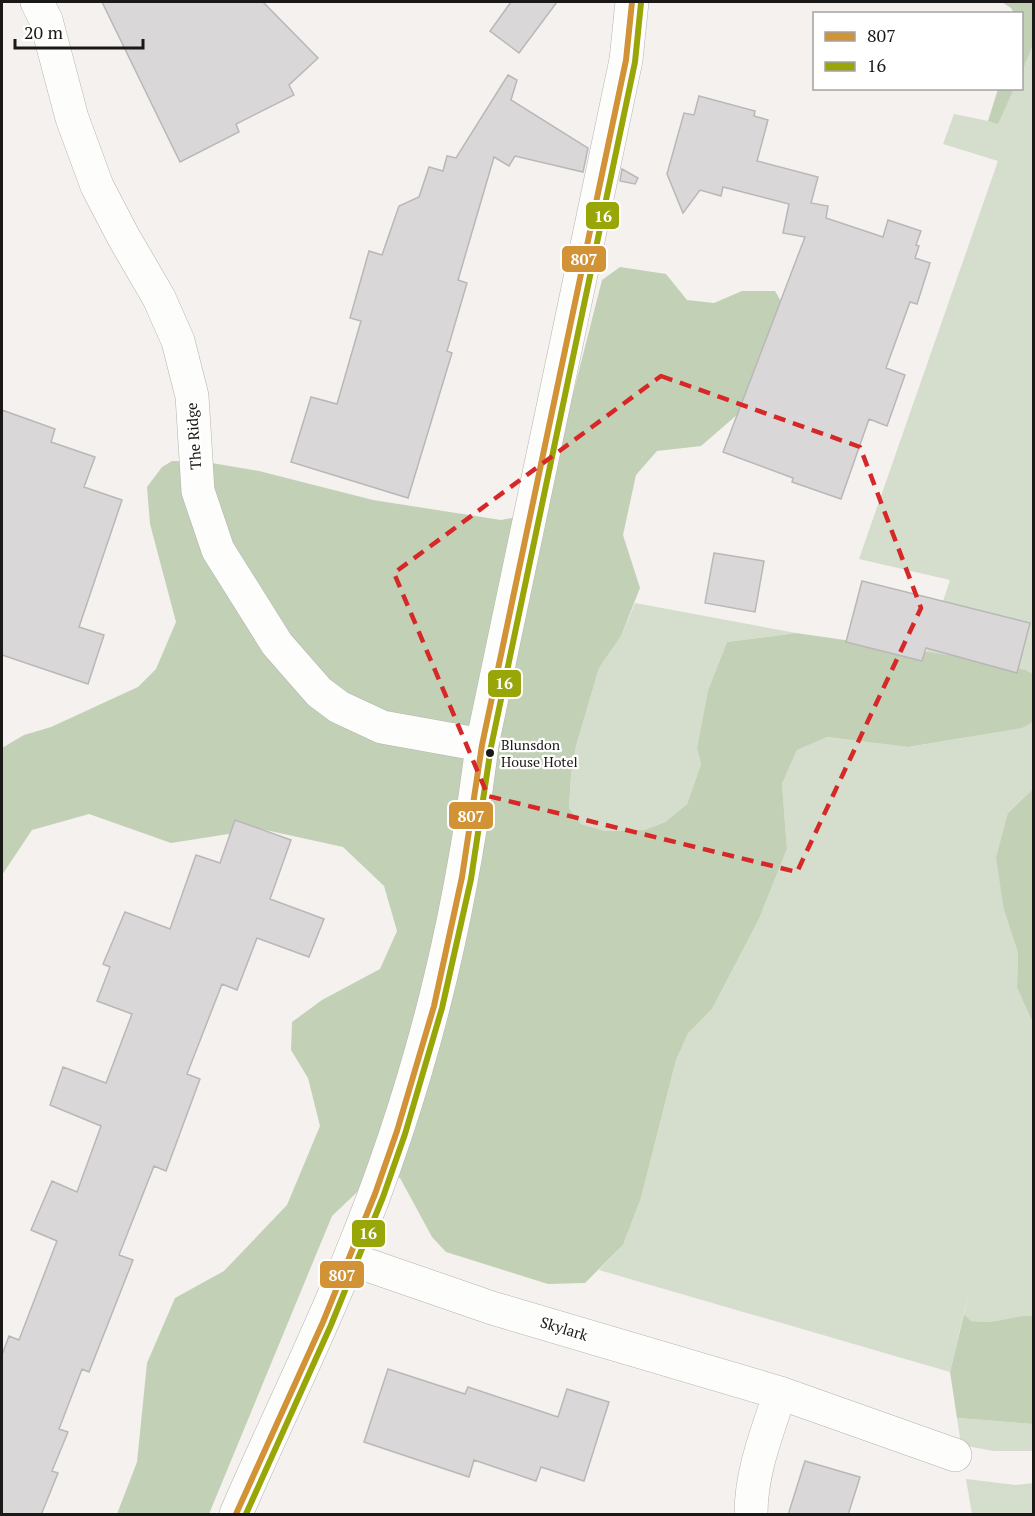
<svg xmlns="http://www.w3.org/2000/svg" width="1035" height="1516" font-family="'PT Serif',serif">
<rect width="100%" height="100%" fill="#f4f1ee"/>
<path fill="#d5ddcc" d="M 1033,45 L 1033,674 L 1026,670 L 962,657 L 926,653 L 950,580 L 859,559 L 998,161 L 943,144 L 954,114 L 998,123 L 1014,89 L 1022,88 L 1022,72 Z
M 635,603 L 796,633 L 727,642 L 708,690 L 697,748 L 701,764 L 687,804 L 665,822 L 644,830 L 605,831 L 581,824 L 569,808 L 571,775 L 576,746 L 599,668 L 621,636 Z
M 1033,722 L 1033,789 L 1008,813 L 1004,910 L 1018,953 L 1017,988 L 1033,1023 L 1033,1316 L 1022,1316 L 990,1322 L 971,1321 L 964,1314 L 969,1291 L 950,1372 L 599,1270 L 623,1245 L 641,1198 L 676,1060 L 688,1032 L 712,1009 L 759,919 L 787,849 L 782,784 L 797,750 L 826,737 L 909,747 L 1021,728 Z
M 957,1418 L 1033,1424 L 1033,1451 L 994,1451 L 961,1445 Z
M 966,1479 L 1016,1485 L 1033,1483 L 1033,1514 L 972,1514 Z"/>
<path fill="#c2d1b6" d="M 1002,2 L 1033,2 L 1033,45 L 1022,72 L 1022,14 L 1014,13 L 1011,8 Z
M 998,89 L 1014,89 L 998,124 L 988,121 Z
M 620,267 L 666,274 L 687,300 L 714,303 L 742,291 L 775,291 L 785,308 L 738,414 L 701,446 L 657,451 L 636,475 L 623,535 L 640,588 L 621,636 L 599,668 L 576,746 L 571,775 L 569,808 L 581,824 L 605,831 L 644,830 L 665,822 L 687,804 L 701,764 L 697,748 L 708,690 L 727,642 L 796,633 L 962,657 L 1026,670 L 1033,674 L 1033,722 L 1022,728 L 908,747 L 827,737 L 797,750 L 782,784 L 787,849 L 759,919 L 712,1009 L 688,1033 L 676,1060 L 641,1198 L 623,1245 L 585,1283 L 548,1284 L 446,1252 L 432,1237 L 400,1178 L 373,1177 L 332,1216 L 209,1514 L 117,1514 L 137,1462 L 147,1363 L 175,1298 L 224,1271 L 287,1205 L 320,1126 L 308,1078 L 291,1050 L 292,1022 L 322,1000 L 380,969 L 397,931 L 384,886 L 343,847 L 261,829 L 171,843 L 89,814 L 32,830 L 2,875 L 2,748 L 24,735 L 51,727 L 138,687 L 156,669 L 176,622 L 150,524 L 147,487 L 162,467 L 172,461 L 200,461 L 259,471 L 373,500 L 501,520 L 537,513 L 548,492 L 602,280 Z
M 1033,789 L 1033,1023 L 1017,988 L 1018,953 L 1004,910 L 996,858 L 1008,813 Z
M 964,1314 L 971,1321 L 990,1322 L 1022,1316 L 1033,1316 L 1033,1424 L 957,1418 L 950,1372 Z"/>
<path fill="#d9d7d7" stroke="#b9b7b8" stroke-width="1.5" d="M 102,2 L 263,2 L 318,58 L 289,85 L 294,95 L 236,124 L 239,132 L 180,162 Z
M 511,2 L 557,2 L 519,53 L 490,31 Z
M 508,75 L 517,80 L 511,100 L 588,148 L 583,172 L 515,156 L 509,166 L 494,157 L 458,280 L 467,283 L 447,351 L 452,353 L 408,498 L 291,462 L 311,397 L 337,404 L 361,321 L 350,318 L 369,251 L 382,255 L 399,206 L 419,197 L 429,167 L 443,171 L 447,156 L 456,158 Z
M 699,96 L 755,111 L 754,116 L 768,120 L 757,161 L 818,177 L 811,203 L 828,206 L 826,218 L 883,237 L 888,220 L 921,231 L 916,245 L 919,246 L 915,258 L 930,263 L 917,304 L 910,302 L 886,368 L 905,375 L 887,426 L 869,419 L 841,499 L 792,482 L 793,478 L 723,452 L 805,237 L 783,233 L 789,204 L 723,187 L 721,196 L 700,190 L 683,213 L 667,174 L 684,113 L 694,115 Z
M 622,169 L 638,178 L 635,184 L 620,181 Z
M 2,410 L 55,429 L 51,442 L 95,457 L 84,487 L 122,500 L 79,627 L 104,635 L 88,684 L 2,655 Z
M 714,553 L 764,561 L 755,612 L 705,603 Z
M 862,581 L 1030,623 L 1017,673 L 926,648 L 922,661 L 846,642 Z
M 235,820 L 291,840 L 270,899 L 324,919 L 309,957 L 257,938 L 237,990 L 222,984 L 187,1074 L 200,1079 L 166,1171 L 154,1166 L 119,1255 L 133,1260 L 89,1372 L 82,1369 L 59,1429 L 68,1432 L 52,1471 L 58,1473 L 41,1515 L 2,1515 L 2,1355 L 9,1336 L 19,1340 L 57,1241 L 31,1230 L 52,1181 L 77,1192 L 101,1126 L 50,1105 L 63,1067 L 106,1083 L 132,1014 L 97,1001 L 110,967 L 103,964 L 125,912 L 170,929 L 196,855 L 220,863 Z
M 388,1369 L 465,1394 L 468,1387 L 558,1417 L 567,1389 L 609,1402 L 584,1481 L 541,1467 L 536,1481 L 474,1460 L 469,1477 L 364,1442 Z
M 805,1461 L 860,1477 L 848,1515 L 788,1515 Z"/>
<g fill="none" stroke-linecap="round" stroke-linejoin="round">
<defs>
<path id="minor" d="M 37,2 L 46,20 L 72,118 L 97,186 L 123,236 L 159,298 L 178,341 L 192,396 L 198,491 L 218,550 L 277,644 L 319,692 L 339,707 L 382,727 L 482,745
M 350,1259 L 492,1308 L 780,1393 L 955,1455
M 236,1514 C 273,1428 315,1344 350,1257 C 419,1089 460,925 482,745 L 626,60 L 632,2
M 751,1514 C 751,1472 767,1433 780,1393"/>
</defs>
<use href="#minor" stroke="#b5b3b1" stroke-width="34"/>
<use href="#minor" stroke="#fdfdfc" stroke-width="33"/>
<defs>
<path id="bus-1" d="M 236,1514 L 323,1322 L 375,1194 L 397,1131 L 434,1006 L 462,877 L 482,745 L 626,60 L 632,2"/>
<path id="bus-2" d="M 246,1514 L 331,1325 L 383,1197 L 405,1134 L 442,1008 L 471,879 L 491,747 L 635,62 L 641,3"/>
</defs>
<use href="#bus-1" stroke="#fff" stroke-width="10"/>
<use href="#bus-2" stroke="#fff" stroke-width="10"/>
<use href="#bus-1" stroke="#d29336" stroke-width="6"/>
<use href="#bus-2" stroke="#99a608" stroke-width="6"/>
</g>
<path fill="none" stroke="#d62828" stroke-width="4.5" stroke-dasharray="12 8" stroke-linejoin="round" d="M 661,376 L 860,447 L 921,608 L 797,872 L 488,796 L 394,573 Z"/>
<circle fill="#1b1917" stroke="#fff" stroke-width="2" cx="490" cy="753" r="5"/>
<g text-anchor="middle" stroke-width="4.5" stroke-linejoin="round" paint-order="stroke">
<g font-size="14" fill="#1b1917" stroke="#fff" text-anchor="start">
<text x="501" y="750">Blunsdon<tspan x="501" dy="17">House Hotel</tspan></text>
</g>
<g font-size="15" fill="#1b1917" stroke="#fff">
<text transform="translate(194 436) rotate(-94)" y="5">The Ridge</text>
<text transform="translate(564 1329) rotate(17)" y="5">Skylark</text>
</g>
</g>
<g stroke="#fff" stroke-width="2">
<rect x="585" y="201" width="35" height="29" rx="6" fill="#99a608"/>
<rect x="561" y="245" width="46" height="28" rx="6" fill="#d29336"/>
<rect x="487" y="669" width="35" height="29" rx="6" fill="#99a608"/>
<rect x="448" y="801" width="46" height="29" rx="6" fill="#d29336"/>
<rect x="351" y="1219" width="35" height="29" rx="6" fill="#99a608"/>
<rect x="319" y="1260" width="46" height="29" rx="6" fill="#d29336"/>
</g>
<g font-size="16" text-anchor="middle" font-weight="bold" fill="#fff">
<text x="603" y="222">16</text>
<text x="584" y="265">807</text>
<text x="504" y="689">16</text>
<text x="471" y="822">807</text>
<text x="368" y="1239">16</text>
<text x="342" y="1281">807</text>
</g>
<rect width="1035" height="1516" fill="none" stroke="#1b1917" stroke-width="6"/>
<rect x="813" y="12" width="210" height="78" fill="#ffffff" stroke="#a4a3a2" stroke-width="1.5"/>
<rect x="825" y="32" width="30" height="9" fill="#d29336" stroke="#a4a3a2" stroke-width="1.5"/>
<text x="867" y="42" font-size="18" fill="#1b1917">807</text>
<rect x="825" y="62" width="30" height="9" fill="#99a608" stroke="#a4a3a2" stroke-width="1.5"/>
<text x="867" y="72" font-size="18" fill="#1b1917">16</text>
<path d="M15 39v9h128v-9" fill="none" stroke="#1b1917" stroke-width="3"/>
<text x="24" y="39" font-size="18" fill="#1b1917" stroke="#ffffff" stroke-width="4.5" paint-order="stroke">20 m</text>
</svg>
